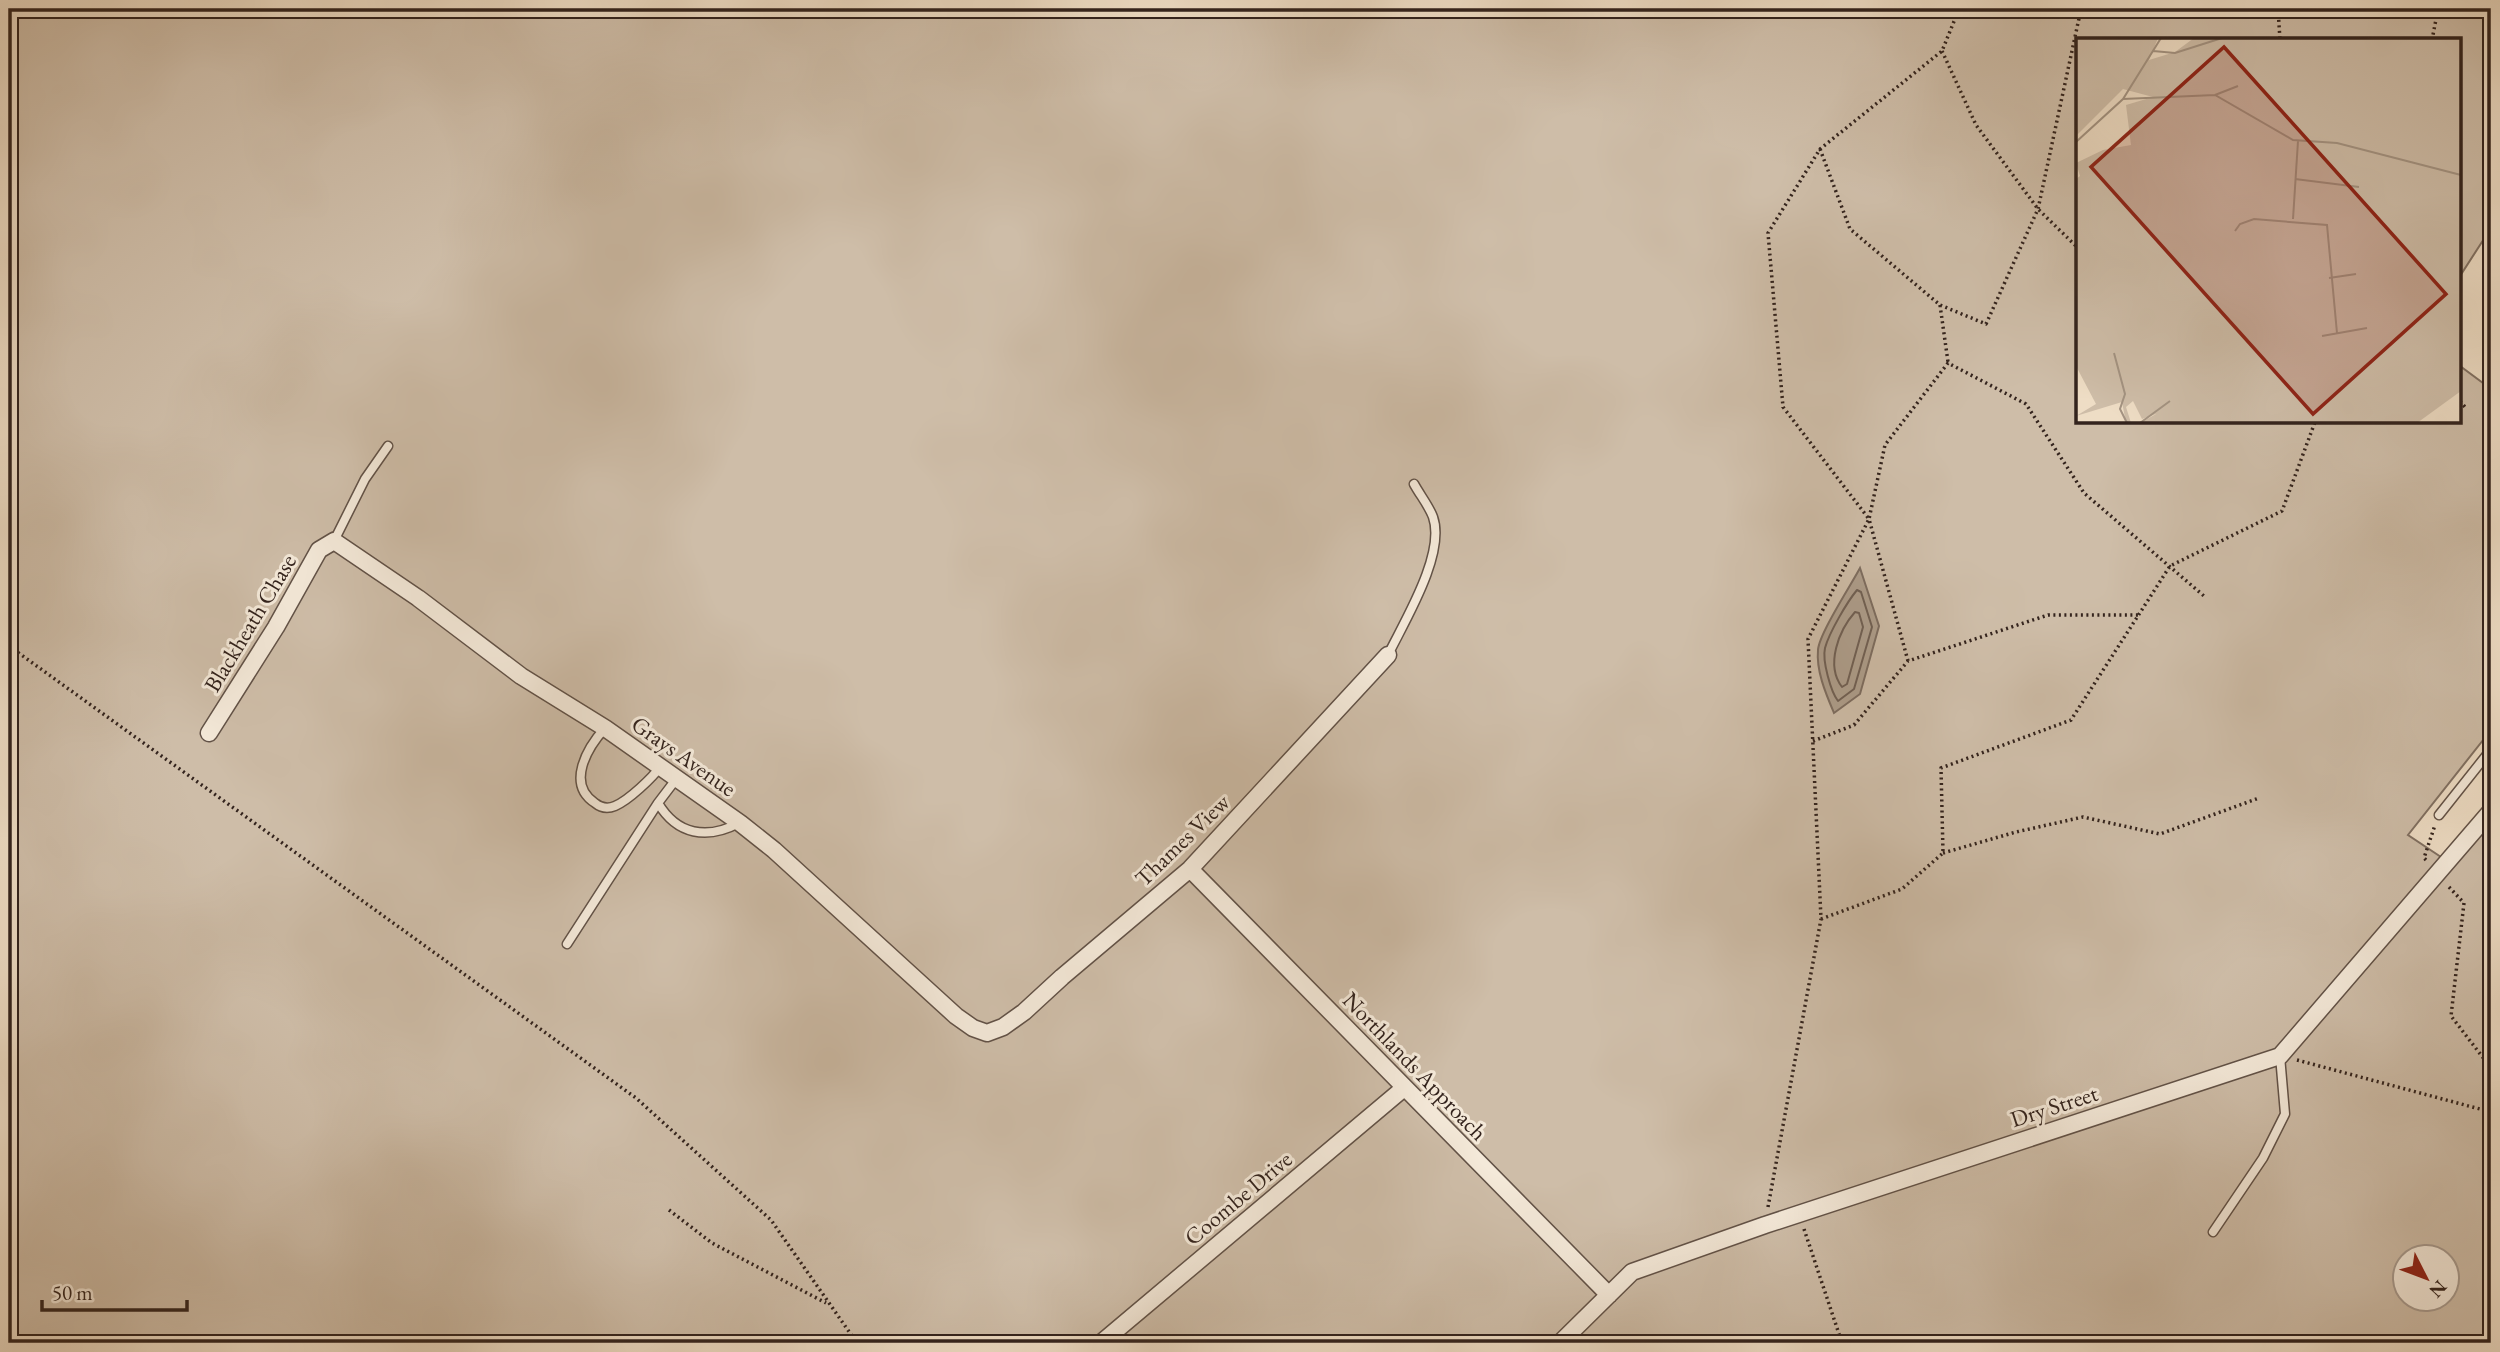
<svg xmlns="http://www.w3.org/2000/svg" width="2500" height="1352" font-family="'EB Garamond',serif">
<rect width="100%" height="100%" fill="#eeddc5"/>
<filter id="stains"><feTurbulence type="fractalNoise" baseFrequency=".00286" numOctaves="4"/><feColorMatrix values="0 0 0 0 .2 0 0 0 0 .09 0 0 0 0 .02 0 0 0 .5 -.17"/></filter>
<radialGradient id="worn" r=".72"><stop offset=".6" stop-color="#630" stop-opacity="0"/><stop offset="1" stop-color="#630" stop-opacity=".3"/></radialGradient>
<path fill="#cebda8" stroke="#807062" stroke-width="2" fill-rule="evenodd" d="M 9,9 L 2491,9 L 2491,228 L 2460,276 L 2460,40 L 2078,40 L 2078,422 L 2460,422 L 2460,366 L 2491,389 L 2491,730 L 2408,835 L 2450,863 L 2491,816 L 2491,1343 L 9,1343 ZM 2406,1258 L 2448,1258 L 2448,1300 L 2406,1300 Z"/>
<path fill="#ae9e8c" stroke="#7d6d60" stroke-width="2" d="M 1860,568 L 1879,626 L 1860,694 L 1834,713 C 1826,694 1816,671 1818,650 C 1819,634 1851,585 1860,568 Z"/>
<g fill="none" stroke-linecap="round" stroke-linejoin="round">
<path stroke="#706054" stroke-width="2" d="M 1857,590 L 1861,592 L 1872,627 L 1854,689 L 1838,701 C 1831,692 1822,661 1825,648 C 1829,633 1847,602 1857,590 Z
M 1855,612 L 1859,613 L 1863,627 L 1847,684 L 1842,687 C 1825,665 1839,630 1855,612 Z"/>
<defs>
<path id="service" d="M 334,541 L 365,479 L 388,446
M 1388,655 C 1404,622 1446,554 1433,517 C 1429,506 1420,495 1414,484
M 605,728 C 587,748 566,784 595,803 C 601,808 608,809 615,806 C 629,800 652,778 661,766
M 658,803 C 677,835 707,840 739,823
M 2439,815 L 2489,752 L 2491,753
M 567,944 L 658,803 L 677,778
M 2213,1232 L 2263,1158 L 2285,1114 L 2280,1056"/>
<path id="minor" d="M 209,733 L 276,627 L 319,550 L 334,541 L 418,598 L 521,676 L 605,728 L 740,823 L 774,850 L 956,1016 L 973,1028 L 987,1033 L 1003,1027 L 1024,1012 L 1062,977 L 1190,869 L 1388,655
M 1190,869 L 1609,1295
M 1101,1343 L 1404,1088
M 1560,1343 L 1632,1272 L 1765,1225 L 2280,1056 L 2491,811"/>
</defs>
<use href="#service" stroke="#625247" stroke-width="11"/>
<use href="#minor" stroke="#625247" stroke-width="19"/>
<path stroke="#33231d" stroke-width="3.5" stroke-dasharray="2 3.5" stroke-linecap="butt" d="M 260,9 L 273,14 L 357,12 L 359,9
M 2278,9 L 2280,40
M 2432,40 L 2438,9
M 1942,51 L 1976,125 L 2038,209 L 2078,248
M 1820,149 L 1850,229 L 1940,305 L 1986,324 L 2038,209 L 2081,9
M 1940,305 L 1948,362
M 2460,401 L 2465,407
M 9,646 L 636,1098 L 771,1220 L 857,1343
M 1908,661 L 1869,519 L 1885,445 L 1948,363 L 2026,404 L 2084,493 L 2204,596
M 1813,741 L 1854,725 L 1908,661 L 2048,615 L 2138,615
M 1943,853 L 2016,832 L 2083,817 L 2160,834 L 2259,798
M 2426,860 L 2424,858 L 2435,825
M 2449,887 L 2464,903 L 2451,1016 L 2491,1068
M 1821,919 L 1902,889 L 1943,853 L 1941,768 L 2071,720 L 2170,566 L 2282,511 L 2315,422
M 2297,1060 L 2491,1112
M 1768,1207 L 1821,919 L 1808,639 L 1869,519 L 1783,407 L 1768,233 L 1820,149 L 1942,51 L 1959,9
M 669,1210 L 712,1243 L 826,1303
M 1804,1229 L 1842,1343"/>
<use href="#service" stroke="#f4e9d9" stroke-width="8"/>
<use href="#minor" stroke="#f4e9d9" stroke-width="16"/>
</g>
<g text-anchor="middle" stroke-width="6" stroke-linejoin="round" paint-order="stroke">
<g font-size="23" fill="#33231d" stroke="#f4e9d9">
<text transform="translate(250 623) rotate(-59)" y="8">Blackheath Chase</text>
<text transform="translate(684 756) rotate(35)" y="8">Grays Avenue</text>
<text transform="translate(1182 840) rotate(-44)" y="8">Thames View</text>
<text transform="translate(1415 1066) rotate(46)" y="8">Northlands Approach</text>
<text transform="translate(2054 1106) rotate(-18)" y="8">Dry Street</text>
<text transform="translate(1238 1198) rotate(-40)" y="8">Coombe Drive</text>
</g>
</g>
<g transform="translate(2076 38)">
<rect width="385" height="385" fill="#eeddc5"/>
<path d="M 0,0 L 82,0 L 73,22 L 99,14 L 118,0 L 385,0 L 385,353 L 341,385 L 64,385 L 80,376 L 66,381 L 57,363 L 50,369 L 55,385 L 50,385 L 46,364 L 0,378 L 20,366 L 0,328 L 0,141 L 4,138 L 0,125 L 27,112 L 55,107 L 50,67 L 77,59 L 47,51 L 0,98 Z" fill="#cebda8"/>
<path fill="none" stroke="#a39382" stroke-width="2" d="M 77,13 L 99,15 L 146,0M 139,57 L 162,48M 47,61 L 139,57 L 217,102 L 261,105 L 385,137M 0,104 L 47,61 L 85,0M 219,141 L 283,149M 217,181 L 222,103M 159,193 L 164,186 L 178,181 L 251,187 L 261,295M 253,240 L 280,236M 246,298 L 291,290M 38,315 L 49,356 L 44,371 L 51,385M 64,385 L 94,363"/>
<path fill="#8f2418" fill-opacity="0.15" stroke="#8f2418" stroke-width="3.5" d="M 148,9 L 370,256 L 237,376 L 15,129 Z"/>
<rect width="385" height="385" fill="none" stroke="#33231d" stroke-width="3.5"/>
</g>
<rect width="2500" height="1352" fill="none" stroke="#eeddc5" stroke-width="35"/>
<rect x="10" y="10" width="2479" height="1331" fill="none" stroke="#33231d" stroke-width="3.5"/>
<rect x="18" y="18" width="2465" height="1317" fill="none" stroke="#33231d" stroke-width="2"/>
<g transform="translate(2426 1278) rotate(132)"><circle r="33" fill="#f4e9d9" stroke="#a79a8e" stroke-width="2"/>
<path d="M0-5L12 26L0 18L-12 26Z" fill="#8f2418"/>
<text y="-10" font-size="19" font-weight="bold" text-anchor="middle" fill="#33231d">N</text>
</g>
<path d="M42 1300v10h145v-10" fill="none" stroke="#33231d" stroke-width="3.5"/>
<text x="52" y="1300" font-size="21" fill="#33231d" stroke="#f4e9d9" stroke-width="5" paint-order="stroke">50 m</text>
<rect width="100%" height="100%" filter="url(#stains)"/>
<rect width="100%" height="100%" fill="url(#worn)"/>
</svg>
